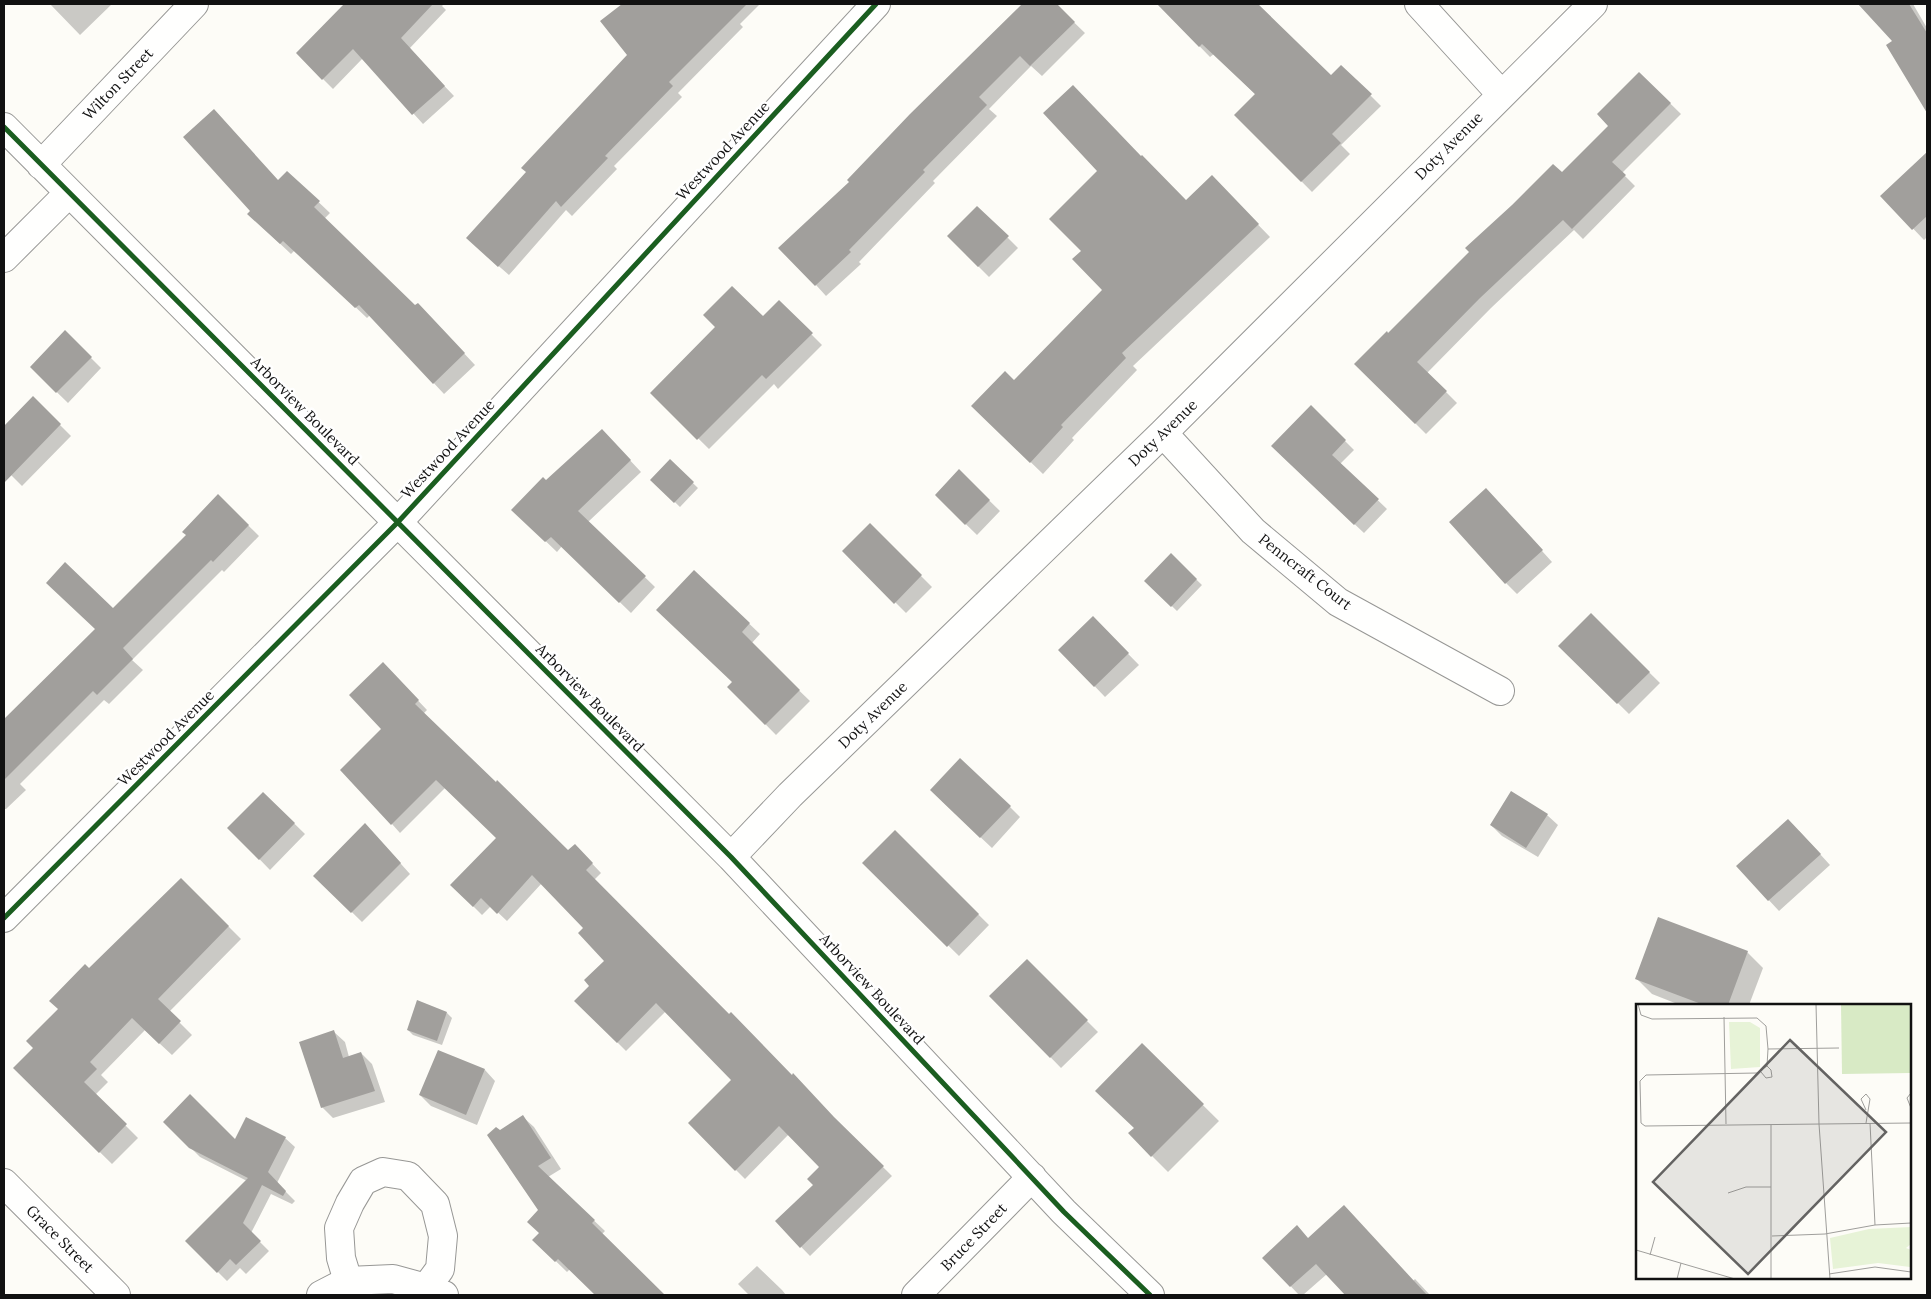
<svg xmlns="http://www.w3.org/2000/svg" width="1931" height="1299" font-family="Lora,serif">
<rect width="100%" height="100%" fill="#fdfcf7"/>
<path fill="#0003" d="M 50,4 L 112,4 L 80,35 Z
M 346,4 L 444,4 L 442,6 L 446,10 L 409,49 L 454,96 L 423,124 L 363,58 L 333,89 L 297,53 Z
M 660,4 L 760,4 L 740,24 L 743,27 L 678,93 L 682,97 L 614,166 L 617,169 L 572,216 L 566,210 L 509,275 L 478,248 L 629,55 L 620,44 Z
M 1024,4 L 1055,4 L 1085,33 L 1042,76 L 1031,66 L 989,109 L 997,116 L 933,181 L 935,183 L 859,262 L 861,264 L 826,296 L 816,285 L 851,182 L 911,115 Z
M 1176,4 L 1256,4 L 1331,77 L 1341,66 L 1381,106 L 1341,145 L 1350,154 L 1312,192 L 1236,115 L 1256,95 L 1214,54 L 1210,57 L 1167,13 Z
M 1860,4 L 1913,4 L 1927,28 L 1927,110 L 1888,45 L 1894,42 Z
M 1639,73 L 1681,114 L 1622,173 L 1635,186 L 1583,239 L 1574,230 L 1491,308 L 1427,373 L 1457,403 L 1426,434 L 1356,364 L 1562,174 L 1610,126 Z
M 1927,154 L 1927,237 L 1924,240 L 1882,196 Z
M 1141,157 L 1186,202 L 1212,177 L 1270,237 L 1133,366 L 1137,370 L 1072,438 L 1074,440 L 1043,474 L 985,418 L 1014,381 L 1103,290 L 1083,251 Z
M 287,172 L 330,213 L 324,219 L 415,307 L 428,315 L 475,365 L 444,394 L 370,315 L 367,318 L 295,250 L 291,254 L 259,224 L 278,182 Z
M 977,207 L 1018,248 L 989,277 L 948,236 Z
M 779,302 L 822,345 L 778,389 L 774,384 L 709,449 L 652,393 L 763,318 Z
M 65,332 L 101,368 L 68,403 L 31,367 Z
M 33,398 L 71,436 L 22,486 L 4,468 L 4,427 Z
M 1311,407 L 1354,450 L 1340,464 L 1387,509 L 1364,533 L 1281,455 Z
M 612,441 L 641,472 L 588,522 L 655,587 L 631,613 L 562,546 L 557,552 L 513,510 Z
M 670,461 L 698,488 L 680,507 L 652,480 Z
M 959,471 L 1000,511 L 977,535 L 936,495 Z
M 218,496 L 259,536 L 224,572 L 222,570 L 132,660 L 143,670 L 109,704 L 104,700 L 20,784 L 26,790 L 6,809 L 4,809 L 4,721 L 97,630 L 113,610 L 187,536 Z
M 1497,501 L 1552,562 L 1517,594 L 1506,583 Z
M 870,525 L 932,587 L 906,613 L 844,551 Z
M 1171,555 L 1202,585 L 1177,611 L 1146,581 Z
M 694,571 L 760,634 L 751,644 L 810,701 L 776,735 L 729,687 L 734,682 Z
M 1591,615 L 1660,683 L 1629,714 L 1560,646 Z
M 1093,618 L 1139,665 L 1105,697 L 1060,650 Z
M 392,673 L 427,710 L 423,714 L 568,852 L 583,854 L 601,873 L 594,880 L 892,1176 L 810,1256 L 776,1221 L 814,1185 L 821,1167 L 789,1134 L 745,1179 L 689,1123 L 733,1080 L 666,1011 L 626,1051 L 576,1001 L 591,986 L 606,961 L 585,928 L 542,883 L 507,921 L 491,906 L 482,915 L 452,885 L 498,838 L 445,788 L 400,833 L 392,824 L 383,729 Z
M 263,793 L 305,834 L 270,870 L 229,828 Z
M 942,801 L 1010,807 L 1020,817 L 992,848 Z
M 1547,815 L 1558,825 L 1538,857 L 1502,836 L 1491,825 Z
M 1799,831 L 1830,865 L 1779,911 L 1738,867 Z
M 895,832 L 989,925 L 959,956 L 864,863 Z
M 375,835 L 410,874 L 362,922 L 315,876 Z
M 181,879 L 241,939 L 169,1012 L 192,1035 L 172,1055 L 145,1030 L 101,1075 L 108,1082 L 95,1095 L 138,1138 L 112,1164 L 14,1068 L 35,1048 L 59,1010 L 89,970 Z
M 1747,952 L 1763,968 L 1749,1005 L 1680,1005 L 1652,994 L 1636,978 Z
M 1027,961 L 1098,1032 L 1061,1068 L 991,996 Z
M 447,1013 L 452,1018 L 442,1045 L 413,1035 L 408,1030 Z
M 334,1032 L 345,1042 L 349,1057 L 361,1053 L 372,1064 L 385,1102 L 333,1118 L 322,1107 Z
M 1142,1045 L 1219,1121 L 1168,1172 L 1129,1133 L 1135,1128 Z
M 485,1070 L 495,1081 L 477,1125 L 431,1106 L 420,1095 Z
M 523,1117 L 534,1127 L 561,1169 L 548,1177 L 605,1231 L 602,1234 L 663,1295 L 596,1295 L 570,1269 L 567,1272 L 534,1240 L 540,1233 L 540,1210 L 499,1132 Z
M 165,1122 L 235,1141 L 285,1138 L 295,1147 L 277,1183 L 295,1201 L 292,1204 L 271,1194 L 251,1233 L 269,1251 L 246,1274 L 240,1268 L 227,1281 L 187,1241 L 247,1181 L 200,1157 Z
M 1309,1239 L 1413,1281 L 1415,1279 L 1430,1295 L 1347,1295 L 1327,1274 L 1303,1295 L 1299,1295 L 1264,1258 Z
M 757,1266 L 782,1290 L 786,1295 L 749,1295 L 738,1284 Z"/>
<path fill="#a19f9c" d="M 344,4 L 433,4 L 401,38 L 445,86 L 412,115 L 353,49 L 322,80 L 296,53 Z
M 622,4 L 747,4 L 669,82 L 673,86 L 605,156 L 608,158 L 561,207 L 556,201 L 498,267 L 466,238 L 526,172 L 521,168 L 627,55 L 600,21 Z
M 1022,4 L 1057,4 L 1075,22 L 1030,66 L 1020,56 L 979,97 L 987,105 L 923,170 L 925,172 L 849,250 L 851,252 L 815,286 L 778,248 L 849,182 L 847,180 L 910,114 Z
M 1157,4 L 1258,4 L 1331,75 L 1341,65 L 1372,94 L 1332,134 L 1341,143 L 1301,182 L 1234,115 L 1255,94 L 1202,44 L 1199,47 Z
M 1858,4 L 1909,4 L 1927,33 L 1927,113 L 1886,45 L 1892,41 Z
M 1639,72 L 1671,103 L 1612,162 L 1626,175 L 1572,229 L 1563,220 L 1480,298 L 1417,362 L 1447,391 L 1415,424 L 1354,364 L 1387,331 L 1388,333 L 1469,252 L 1465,248 L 1512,205 L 1553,164 L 1562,172 L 1608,126 L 1597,114 Z
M 1073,85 L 1141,156 L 1142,155 L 1186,200 L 1212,175 L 1259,224 L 1122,353 L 1126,358 L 1061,425 L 1063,427 L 1030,463 L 971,406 L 1005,371 L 1014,380 L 1102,290 L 1072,259 L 1081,251 L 1049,219 L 1097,171 L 1043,113 Z
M 214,109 L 278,180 L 287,171 L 320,201 L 314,207 L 415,305 L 418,303 L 465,353 L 433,384 L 359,305 L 355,308 L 283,241 L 280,244 L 247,214 L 250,211 L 183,137 Z
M 1927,152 L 1927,216 L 1912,230 L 1880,196 Z
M 977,206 L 1009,236 L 978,267 L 947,236 Z
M 732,286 L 763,316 L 779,300 L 813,333 L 766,379 L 762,375 L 697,440 L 650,393 L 715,327 L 703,315 Z
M 65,330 L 92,357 L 56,393 L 30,367 Z
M 33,396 L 61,424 L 4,483 L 4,426 Z
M 1311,405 L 1346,440 L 1332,455 L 1379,499 L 1354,525 L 1271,446 Z
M 602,429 L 631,460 L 578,511 L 646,576 L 619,603 L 551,537 L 545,542 L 511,510 L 543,477 L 546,480 Z
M 670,459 L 694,482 L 674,503 L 650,480 Z
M 959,469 L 990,500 L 965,525 L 935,495 Z
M 1486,488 L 1543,550 L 1505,584 L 1449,522 Z
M 218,494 L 249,525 L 213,562 L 211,560 L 123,648 L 133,659 L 97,695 L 93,691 L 4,780 L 4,719 L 95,629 L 46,583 L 65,562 L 113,608 L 186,535 L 182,532 Z
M 870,523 L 922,575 L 894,604 L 842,551 Z
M 1171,553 L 1197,579 L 1171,607 L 1144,581 Z
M 694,570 L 750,623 L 742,632 L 800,690 L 765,725 L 727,687 L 732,682 L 656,610 Z
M 1591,613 L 1650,672 L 1617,704 L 1558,646 Z
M 1093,616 L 1129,653 L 1094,687 L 1058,650 Z
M 383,662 L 419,700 L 415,704 L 496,782 L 497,780 L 568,850 L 575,844 L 593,863 L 586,870 L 729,1014 L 731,1012 L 792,1075 L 793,1073 L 834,1117 L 884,1166 L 800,1248 L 775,1221 L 813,1185 L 807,1179 L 819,1167 L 779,1126 L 735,1171 L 688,1123 L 731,1080 L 656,1003 L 617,1043 L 574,1001 L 589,986 L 584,980 L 604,961 L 578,933 L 583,928 L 532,875 L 497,914 L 481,898 L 473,907 L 450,885 L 496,838 L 436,780 L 391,825 L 340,770 L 381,729 L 349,695 Z
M 960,758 L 1011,806 L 980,838 L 930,790 Z
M 1511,791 L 1548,814 L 1526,848 L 1490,825 Z
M 263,792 L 295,823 L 259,860 L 227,828 Z
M 1788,819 L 1821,854 L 1768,901 L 1736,866 Z
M 365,823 L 401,863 L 351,913 L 313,876 Z
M 895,830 L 979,914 L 947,947 L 862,863 Z
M 181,878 L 229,926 L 158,999 L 181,1021 L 159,1044 L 132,1018 L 90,1062 L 97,1069 L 84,1082 L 127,1124 L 99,1153 L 13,1068 L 33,1048 L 26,1041 L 58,1009 L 49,1001 L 85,964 L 89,968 Z
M 1658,917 L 1748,951 L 1728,1005 L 1704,1005 L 1635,979 Z
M 1027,959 L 1088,1020 L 1050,1058 L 989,996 Z
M 417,1000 L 447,1012 L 437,1041 L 407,1030 Z
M 334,1030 L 343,1058 L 361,1052 L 375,1091 L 321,1108 L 299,1042 Z
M 1142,1043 L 1204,1104 L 1151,1157 L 1128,1133 L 1134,1128 L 1095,1091 Z
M 438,1050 L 485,1069 L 466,1115 L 419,1095 Z
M 190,1094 L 235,1139 L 246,1117 L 286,1137 L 268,1172 L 286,1191 L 283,1196 L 262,1185 L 243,1223 L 261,1241 L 236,1265 L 230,1259 L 217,1273 L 185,1241 L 248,1178 L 189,1148 L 163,1122 Z
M 523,1115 L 551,1158 L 538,1166 L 595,1220 L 592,1223 L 665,1295 L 595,1295 L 558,1259 L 555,1262 L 532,1240 L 539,1233 L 527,1222 L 538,1210 L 487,1135 L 496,1127 L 500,1130 Z
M 1344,1205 L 1427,1295 L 1345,1295 L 1316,1264 L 1290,1287 L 1262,1258 L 1297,1225 L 1308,1238 Z"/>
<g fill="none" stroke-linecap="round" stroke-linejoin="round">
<defs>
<path id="minor" d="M 1419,4 L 1501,94
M 4,127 L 731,857 L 1064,1212 L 1150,1295
M 41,165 L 194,4
M 4,258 L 69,193
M 1163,433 L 1253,531 L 1338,602 L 1500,691
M 731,857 L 790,795 L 1163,433 L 1593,4
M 4,918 L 398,522 L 876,4
M 4,1183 L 116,1295
M 348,1281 L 341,1258 L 339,1228 L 350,1203 L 363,1181 L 383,1172 L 408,1176 L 435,1204 L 443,1236 L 440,1269 L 426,1288
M 321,1295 L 348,1281 L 393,1279 L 426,1288 L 444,1295
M 916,1295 L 1032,1177"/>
</defs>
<use href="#minor" stroke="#979795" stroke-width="30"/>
<use href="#minor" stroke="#fffffe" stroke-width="28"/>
<defs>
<path id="cycleway" d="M 4,127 L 731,857 L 1064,1212 L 1150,1295
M 4,918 L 398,522 L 876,4"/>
</defs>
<use href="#cycleway" stroke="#fff" stroke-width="8"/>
<use href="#cycleway" stroke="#1b5e20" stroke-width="5"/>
</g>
<g text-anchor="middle" stroke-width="5" stroke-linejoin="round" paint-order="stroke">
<g font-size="15" fill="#111" stroke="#fff">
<text transform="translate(118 84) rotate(-46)" y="5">Wilton Street</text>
<text transform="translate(1449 146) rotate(-45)" y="5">Doty Avenue</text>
<text transform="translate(723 151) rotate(-47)" y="5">Westwood Avenue</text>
<text transform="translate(305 411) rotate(45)" y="5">Arborview Boulevard</text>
<text transform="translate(1163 433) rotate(-44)" y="5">Doty Avenue</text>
<text transform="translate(448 449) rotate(-47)" y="5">Westwood Avenue</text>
<text transform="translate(1305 572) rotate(38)" y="5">Penncraft Court</text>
<text transform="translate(590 698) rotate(45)" y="5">Arborview Boulevard</text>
<text transform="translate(873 715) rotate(-44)" y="5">Doty Avenue</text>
<text transform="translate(166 738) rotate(-45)" y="5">Westwood Avenue</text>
<text transform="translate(872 989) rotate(47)" y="5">Arborview Boulevard</text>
<text transform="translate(974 1237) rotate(-46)" y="5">Bruce Street</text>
<text transform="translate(60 1239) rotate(45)" y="5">Grace Street</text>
</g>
</g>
<g transform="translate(1636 1004)">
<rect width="275" height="275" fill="#fdfcf7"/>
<path d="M 93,18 L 114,18 L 124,24 L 124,63 L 95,65 ZM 275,223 L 275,240 L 270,244 L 275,246 L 274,263 L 242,259 L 197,265 L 194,234 L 233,225 Z" fill="#e7f3d7"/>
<path d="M 205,0 L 275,0 L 275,69 L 206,70 Z" fill="#d8eac5"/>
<path fill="none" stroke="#9f9e9b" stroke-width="1" d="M 2,0 L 5,11 L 16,15 L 121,14 L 130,22 L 132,45 L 131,62 L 121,69 L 10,71 L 4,77M 180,0 L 183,120 L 194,275M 88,13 L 90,120M 132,45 L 203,44M 125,68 L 130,74 L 136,73 L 135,66 L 131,62M 4,77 L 5,119 L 9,122 L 275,119M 275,89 L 271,94 L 275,104M 230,106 L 225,95 L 230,90 L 234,95 L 230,119M 234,119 L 239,221M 135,121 L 135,275M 92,189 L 110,183 L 135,183M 136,232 L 189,230 L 239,221 L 275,219M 0,246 L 99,275M 14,251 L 19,233M 193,270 L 239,263 L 275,268M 41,275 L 45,259"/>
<path fill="#646362" fill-opacity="0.15" stroke="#646362" stroke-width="2.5" d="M 154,36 L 250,128 L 112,270 L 17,178 Z"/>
<rect width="275" height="275" fill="none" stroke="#111" stroke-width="2.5"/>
</g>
<rect width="1931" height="1299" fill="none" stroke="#111111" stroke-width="10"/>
</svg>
